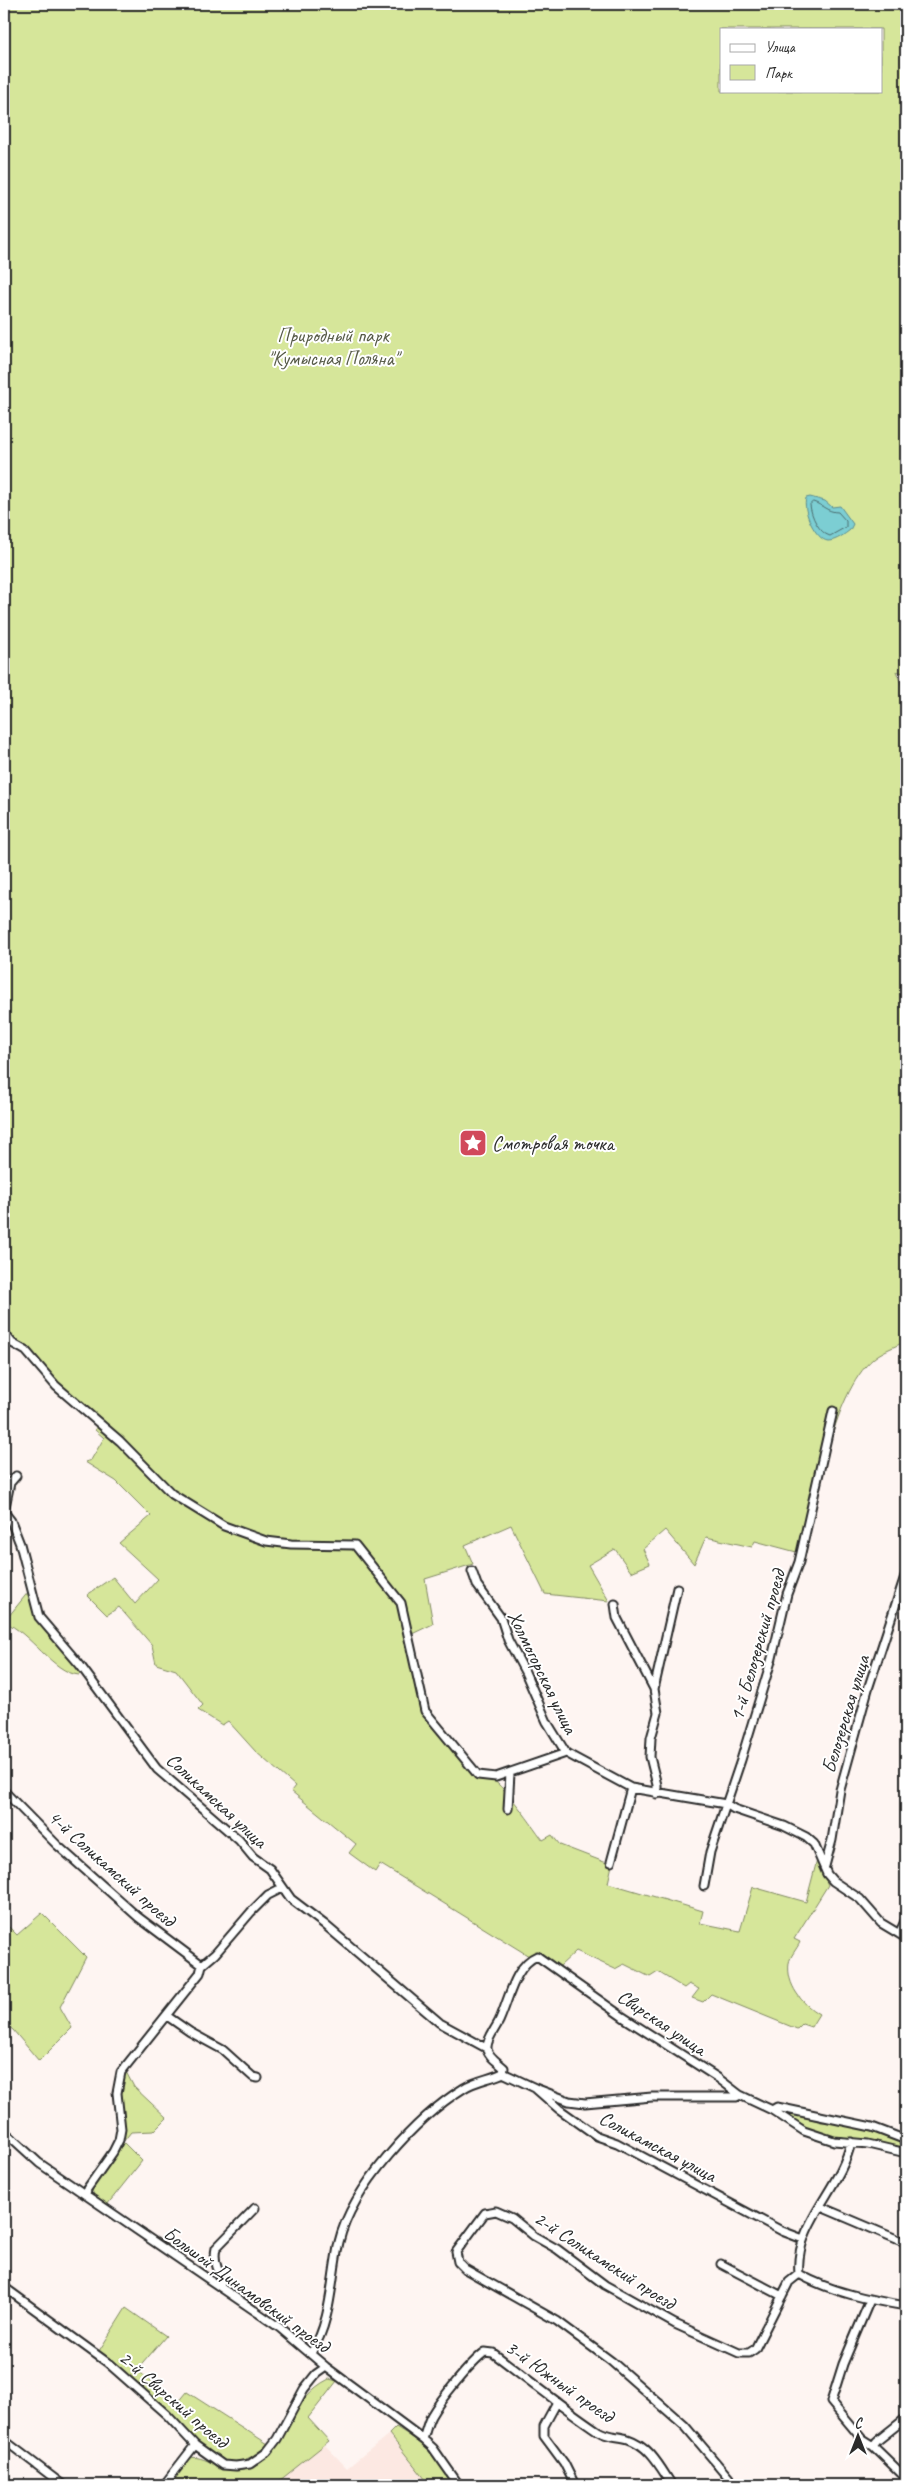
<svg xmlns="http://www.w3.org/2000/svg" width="910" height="2489" font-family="Caveat,sans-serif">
<rect width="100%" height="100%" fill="#fef5f2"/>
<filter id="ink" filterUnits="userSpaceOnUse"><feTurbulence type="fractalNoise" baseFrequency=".02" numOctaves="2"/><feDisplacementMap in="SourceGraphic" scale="10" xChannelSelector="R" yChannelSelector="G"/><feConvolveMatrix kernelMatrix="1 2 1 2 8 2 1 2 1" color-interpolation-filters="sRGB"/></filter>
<g filter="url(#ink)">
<path fill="#fce8e2" d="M 389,2434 L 430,2485 L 274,2485 L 324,2444 L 347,2468 Z"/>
<path fill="#d6e69a" stroke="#808862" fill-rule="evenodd" d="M 4,4 L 906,4 L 906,674 L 896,671 L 906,696 L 906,1341 C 897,1346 887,1349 878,1355 C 833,1386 816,1502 804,1554 L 755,1541 L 752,1547 L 706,1537 L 694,1564 L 665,1530 L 643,1549 L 650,1564 L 631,1572 L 615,1549 L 588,1565 L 609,1601 L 545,1594 L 511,1525 L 465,1545 L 473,1564 L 425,1579 L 433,1624 L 412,1634 L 426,1704 L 440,1726 L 479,1773 C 500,1776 530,1823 543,1840 L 552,1835 L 560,1845 L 612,1865 L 608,1883 L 703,1911 L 700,1923 L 740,1931 L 753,1887 L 806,1902 L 817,1860 L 828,1885 L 794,1939 L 800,1942 C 797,1949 790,1956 789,1963 C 786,1985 802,2004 819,2014 L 811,2027 L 802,2024 L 797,2029 L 711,1994 L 703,2002 L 692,1998 L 699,1989 L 689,1984 L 684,1988 L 658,1972 L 650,1977 L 624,1964 L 615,1969 L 576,1951 L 559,1967 L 538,1951 L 529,1956 L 380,1864 L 375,1872 L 349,1853 L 356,1844 L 291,1791 L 295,1786 L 256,1752 L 228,1721 L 222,1725 L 198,1710 L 203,1705 L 176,1670 L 156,1664 L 152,1645 L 119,1607 L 107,1615 L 87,1595 L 113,1577 L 135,1604 L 158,1579 L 119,1543 L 151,1516 L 116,1481 L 85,1462 L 91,1460 L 104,1438 L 95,1430 L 97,1423 L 24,1353 L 16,1348 L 4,1346 ZM 721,29 L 881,29 L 881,91 L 721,91 Z
M 29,1591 L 37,1618 L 82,1672 L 79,1675 C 53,1673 30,1632 4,1622 Z
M 42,1913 L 86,1957 L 60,2007 L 72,2028 L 39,2061 L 13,2030 L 4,2023 L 4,1922 L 17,1935 Z
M 125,2070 L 134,2087 L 167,2118 L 154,2131 L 131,2132 L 123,2142 L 142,2161 L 107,2205 L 95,2197 L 91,2188 C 109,2162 121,2145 121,2112 C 122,2096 119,2085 125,2070 Z
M 779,2111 L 787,2111 L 821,2122 L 834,2122 L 870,2129 L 906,2143 L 906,2151 L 836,2139 L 806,2129 Z
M 126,2308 L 166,2336 L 137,2370 L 178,2403 L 187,2392 L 268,2444 C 256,2456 241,2465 223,2460 C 203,2453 186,2429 171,2414 C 148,2392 122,2372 99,2351 Z
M 329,2379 L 337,2381 L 308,2418 L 329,2441 L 274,2485 L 167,2485 C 172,2478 178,2465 185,2460 C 203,2447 231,2487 263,2461 C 292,2438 290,2398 329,2379 Z
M 396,2427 C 421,2442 441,2458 452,2485 L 430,2485 L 389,2434 Z"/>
<path fill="#7cced3" stroke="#5c8d90" d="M 810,497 L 825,501 L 832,507 L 840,506 L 853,524 L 850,530 C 845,534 836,541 828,541 C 816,540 802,511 806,498 Z"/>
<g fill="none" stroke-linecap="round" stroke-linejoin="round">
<path stroke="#4b6c6e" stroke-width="1" d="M 813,502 C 823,505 827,512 838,512 L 846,521 L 846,527 L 830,536 C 819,533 811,516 810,505 Z"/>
<defs>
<path id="street" d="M 4,1333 L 12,1343
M 4,1343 L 12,1343 L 26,1351 L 56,1386 L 120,1441 L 172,1494 L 224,1526 L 266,1541 L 291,1544 L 355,1545 L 401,1603 L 425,1711 L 478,1775 L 496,1777 L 566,1753
M 4,1512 L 11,1521 L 20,1544 L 39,1617 L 80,1665 L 157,1769 L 239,1840 L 253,1857 L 270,1869 L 291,1899 L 324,1924 L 440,2023 L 486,2048
M 4,1512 L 10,1483 L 16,1476
M 472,1571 L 477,1585 L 501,1618 L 508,1640 L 525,1672 L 547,1722 L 566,1753 L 631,1788 L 726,1804 L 734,1809 L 784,1826 L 806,1837 L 814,1844 L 827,1874 L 833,1881 L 860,1899 L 881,1923 L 906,1938
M 615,1604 L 617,1618 L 654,1689 L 658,1713 L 651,1738 L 650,1757 L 657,1785 L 657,1794
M 654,1689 L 677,1588
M 4,1791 L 57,1845 L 138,1917 L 202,1965
M 508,1809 L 510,1773
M 611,1862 L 631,1788
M 825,1866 L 832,1840 L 840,1790 L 868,1689 L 906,1573
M 704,1886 L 710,1852 L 741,1760 L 772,1658 L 787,1594 L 799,1562 L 833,1411
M 899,1934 L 906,1919
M 167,2016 L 190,2032 L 223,2050 L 253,2077 L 258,2078
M 503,2073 L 535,2088 L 559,2109 L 597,2136 L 617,2143 L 782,2231 L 803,2239
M 535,2088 L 569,2101 L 585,2103 L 652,2097 L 736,2097 L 740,2095
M 772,2110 L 777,2107 L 872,2127 L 906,2140
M 4,2131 L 39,2163 L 280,2328 L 326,2367 L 423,2439 L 433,2448 L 459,2485
M 86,2195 L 87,2189 L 113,2152 L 119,2140 L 121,2129 L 117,2093 L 121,2072 L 200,1973 L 202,1965 L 215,1954 L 251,1912 L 268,1895 L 282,1888
M 821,2207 L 906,2243
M 721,2264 L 782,2296
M 799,2274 C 794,2224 841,2189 851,2142
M 799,2274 C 831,2292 870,2300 906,2306
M 220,2285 L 223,2280 C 217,2270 213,2260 216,2248 L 255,2208
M 4,2287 L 108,2363 L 167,2415 L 195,2445 L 223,2465 L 236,2466 L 250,2464 L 267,2452 L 277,2439 L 304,2389 L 316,2374 L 326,2367
M 870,2300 L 843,2364 L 831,2402 L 862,2439 L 873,2446 L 906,2478
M 311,2353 C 332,2321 331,2278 339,2242 C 352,2187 417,2117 464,2088 C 477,2080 491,2079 503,2073 L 504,2068 C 499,2063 486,2055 487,2047 C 487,2038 497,2027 500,2019 C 509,1999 515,1965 537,1956 L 623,2017 L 718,2078 L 740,2095 L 772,2110 L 804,2131 L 834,2141 L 868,2144 L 906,2153
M 557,2402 L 544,2426 L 544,2436 L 564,2463 L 575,2485
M 423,2439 C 426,2431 427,2424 431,2416 C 440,2400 471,2362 485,2352 L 493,2353 C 528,2379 562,2407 598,2431 C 607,2437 618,2436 628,2439 C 650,2446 660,2467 672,2485
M 4,2440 L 63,2485
M 873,2446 L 877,2441 L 906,2418
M 164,2485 L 195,2445
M 735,2485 L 685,2426 L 611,2361 L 557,2321 L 465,2269 L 458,2262 L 456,2252 L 485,2213 L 496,2211 L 512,2218 L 534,2236 L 557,2249 L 605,2285 L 675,2324 L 739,2353 L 749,2353 L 755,2349 L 789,2282 L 799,2274"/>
</defs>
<use href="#street" stroke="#2b2b2b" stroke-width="11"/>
<use href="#street" stroke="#fff" stroke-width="7"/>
</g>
</g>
<defs>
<symbol id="sight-square" viewBox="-11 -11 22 22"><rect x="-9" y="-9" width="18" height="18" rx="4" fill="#d1495b" stroke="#fff"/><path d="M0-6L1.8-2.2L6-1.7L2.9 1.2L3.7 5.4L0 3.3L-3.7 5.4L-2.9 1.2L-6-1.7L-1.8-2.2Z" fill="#fff"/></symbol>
</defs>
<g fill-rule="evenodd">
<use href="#sight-square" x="457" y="1127" width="32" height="32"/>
</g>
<g text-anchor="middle" stroke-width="4" stroke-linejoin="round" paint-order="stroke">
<g font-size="20" fill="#565a47" stroke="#fff">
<text x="333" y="342">Природный парк<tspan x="333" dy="23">"Кумысная Поляна"</tspan></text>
</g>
<g font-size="20" fill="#2b2b2b" stroke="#fff" text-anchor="start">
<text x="492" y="1150">Смотровая точка</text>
</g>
<g font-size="20" fill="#2b2b2b" stroke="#fff">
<text transform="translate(757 1645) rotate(-74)" y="7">1-й Белозерский проезд</text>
<text transform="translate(543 1672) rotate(64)" y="7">Холмогорская улица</text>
<text transform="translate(845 1714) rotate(-73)" y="7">Белозерская улица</text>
<text transform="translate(217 1800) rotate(43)" y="7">Соликамская улица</text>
<text transform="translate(112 1868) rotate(42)" y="7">4-й Соликамский проезд</text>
<text transform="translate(662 2022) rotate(34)" y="7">Свирская улица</text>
<text transform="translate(658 2146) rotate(28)" y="7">Соликамская улица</text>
<text transform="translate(605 2260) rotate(33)" y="7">2-й Соликамский проезд</text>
<text transform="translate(247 2289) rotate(36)" y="7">Большой Динамовский проезд</text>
<text transform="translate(560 2381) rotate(35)" y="7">3-й Южный проезд</text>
<text transform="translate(174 2399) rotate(41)" y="7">2-й Свирский проезд</text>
</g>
</g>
<rect width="910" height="2489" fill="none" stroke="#fff" stroke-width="20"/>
<rect x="10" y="10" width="890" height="2469" fill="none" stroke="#2b2b2b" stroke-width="2" filter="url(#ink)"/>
<rect x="720" y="28" width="162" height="65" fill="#ffffff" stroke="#aaaaaa"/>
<rect x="730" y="44" width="25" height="8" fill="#ffffff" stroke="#aaaaaa"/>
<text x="765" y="52" font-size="15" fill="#2b2b2b">Улица</text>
<rect x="730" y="65" width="25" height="15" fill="#d6e69a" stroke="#aaaaaa"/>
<text x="765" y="78" font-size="15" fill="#2b2b2b">Парк</text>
<g transform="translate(858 2436)" stroke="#ffffff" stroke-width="4" paint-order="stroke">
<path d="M0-4L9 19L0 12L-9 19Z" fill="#2b2b2b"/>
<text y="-8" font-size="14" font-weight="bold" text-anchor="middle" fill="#2b2b2b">С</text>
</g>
</svg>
